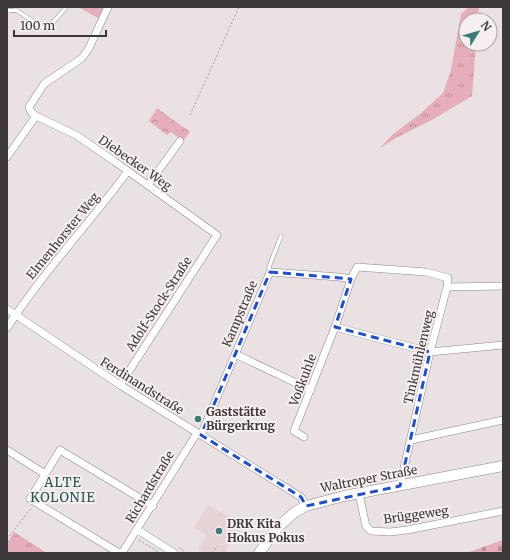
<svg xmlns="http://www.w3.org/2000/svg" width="510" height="560" font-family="Merriweather,serif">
<defs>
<pattern id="grass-tufts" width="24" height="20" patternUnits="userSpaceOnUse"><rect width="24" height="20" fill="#e6adba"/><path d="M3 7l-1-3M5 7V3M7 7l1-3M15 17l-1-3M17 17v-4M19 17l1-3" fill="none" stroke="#bc8e98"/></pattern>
<pattern id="cemetery-stones" width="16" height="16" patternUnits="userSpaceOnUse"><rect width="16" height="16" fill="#e6adba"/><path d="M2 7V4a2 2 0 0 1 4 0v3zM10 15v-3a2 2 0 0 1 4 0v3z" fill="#bc8e98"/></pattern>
<pattern id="park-crowns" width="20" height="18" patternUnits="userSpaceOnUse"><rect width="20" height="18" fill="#e6adba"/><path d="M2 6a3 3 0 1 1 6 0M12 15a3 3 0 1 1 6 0" fill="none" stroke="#bc8e98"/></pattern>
</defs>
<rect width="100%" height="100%" fill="#eae1e2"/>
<path fill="#e5d3d6" d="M 208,505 L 243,525 L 224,553 L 220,551 L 219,553 L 204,553 L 198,549 L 207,535 L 194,528 Z"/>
<path fill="url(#grass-tufts)" d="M 78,7 L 106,7 L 100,19 Z
M 469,7 L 479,7 L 478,20 L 466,20 L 466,44 L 476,44 L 472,96 L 432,120 L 394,139 L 379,149 L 393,134 L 420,114 L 443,93 L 451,70 L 461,14 Z
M 14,532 L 47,553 L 10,553 L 7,551 L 7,543 Z"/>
<path fill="url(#cemetery-stones)" d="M 503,540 L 503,553 L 466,553 Z"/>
<path fill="url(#park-crowns)" d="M 157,108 L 190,132 L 183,141 L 171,132 L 167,135 L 149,121 Z"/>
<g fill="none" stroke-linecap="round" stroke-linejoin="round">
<defs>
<path id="lane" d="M 7,11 L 16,10 L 46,30 L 65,9
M 270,272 L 269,267 L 281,236"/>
<path id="street" d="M 108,7 L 89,48 L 82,58 L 44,84 L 29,107 L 31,112 L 36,116 L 76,135 L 114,161 L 217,235 L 120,385
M 7,157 L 36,116
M 148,185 L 180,141
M 7,309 L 120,385 L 301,497 L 306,506
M 335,327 L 430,352 L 503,345
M 7,328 C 43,272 89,224 128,171
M 235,354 L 311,390
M 201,435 L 270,272 L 339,277 L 351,279 L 357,267 L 426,272 L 448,278 L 447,287
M 304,437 L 294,431 L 335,327 L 351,279
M 411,440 L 503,420
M 7,450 L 45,474
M 400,486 L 430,352 L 447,287 L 503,286
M 359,494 L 366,526 L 371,531 L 390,532 L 407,530 L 503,511
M 138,530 L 174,553
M 119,553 L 30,499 L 60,450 L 153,506
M 122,553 L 197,433"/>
<path id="secondary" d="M 259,553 L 278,527 L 295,512 L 306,506 L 344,496 L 503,466"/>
</defs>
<use href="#lane" stroke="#8f8688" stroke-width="4.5"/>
<use href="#street" stroke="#8f8688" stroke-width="8"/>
<use href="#secondary" stroke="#8f8688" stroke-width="11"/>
<path stroke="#9f9899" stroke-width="1" stroke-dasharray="2 2" stroke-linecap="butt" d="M 190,115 L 239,7
M 7,539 L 31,508
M 139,540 L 160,553
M 179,548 L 187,553
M 212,553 L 217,546"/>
<use href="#lane" stroke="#fff" stroke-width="3.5"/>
<use href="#street" stroke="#fff" stroke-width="7"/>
<use href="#secondary" stroke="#fff" stroke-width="10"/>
</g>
<path fill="none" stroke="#1d4ed8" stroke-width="3" stroke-dasharray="8 5" stroke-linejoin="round" d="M 270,272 L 351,279 L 335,327 L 430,352 L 400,486 L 306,506 L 301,497 L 201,435 Z"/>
<g fill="#387e75" stroke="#f7eef0" stroke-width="1.5">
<circle cx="198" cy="419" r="4"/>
<circle cx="219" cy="531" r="4"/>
</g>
<g text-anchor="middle" stroke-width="4" stroke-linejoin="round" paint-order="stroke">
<g font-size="12" fill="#3c3839" stroke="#f7eef0">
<text transform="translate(135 163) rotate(35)" y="4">Diebecker Weg</text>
<text transform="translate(63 236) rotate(-51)" y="4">Elmenhorster Weg</text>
<text transform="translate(159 304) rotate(-57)" y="4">Adolf-Stock-Straße</text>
<text transform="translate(240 314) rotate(-67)" y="4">Kampstraße</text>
<text transform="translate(419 357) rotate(-77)" y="4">Tinkmühlenweg</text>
<text transform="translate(303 380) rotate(-69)" y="4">Voßkuhle</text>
<text transform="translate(142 386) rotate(32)" y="4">Ferdinandstraße</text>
<text transform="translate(369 479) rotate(-11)" y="4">Waltroper Straße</text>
<text transform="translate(150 487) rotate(-59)" y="4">Richardstraße</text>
<text transform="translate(416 515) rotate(-8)" y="4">Brüggeweg</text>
</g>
<g font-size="12" font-weight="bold" fill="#3c3839" stroke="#f7eef0" text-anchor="start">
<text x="206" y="416">Gaststätte<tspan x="206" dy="14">Bürgerkrug</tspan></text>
<text x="227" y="528">DRK Kita<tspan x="227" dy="14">Hokus Pokus</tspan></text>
</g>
<g font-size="13" letter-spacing="1" fill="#1e5750" stroke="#f7eef0">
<text x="63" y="487">ALTE<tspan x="63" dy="15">KOLONIE</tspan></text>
</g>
</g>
<rect width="510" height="560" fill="none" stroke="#3c3839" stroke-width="16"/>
<g transform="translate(478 32) rotate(53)"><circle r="19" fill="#f7eef0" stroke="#aca5a7"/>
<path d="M0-3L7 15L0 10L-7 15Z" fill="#387e75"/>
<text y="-6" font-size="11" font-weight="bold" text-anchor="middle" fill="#3c3839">N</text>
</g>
<path d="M14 30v6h92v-6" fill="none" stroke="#3c3839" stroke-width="2"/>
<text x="20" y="30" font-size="12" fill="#3c3839" stroke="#f7eef0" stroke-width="3" paint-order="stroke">100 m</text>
</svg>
